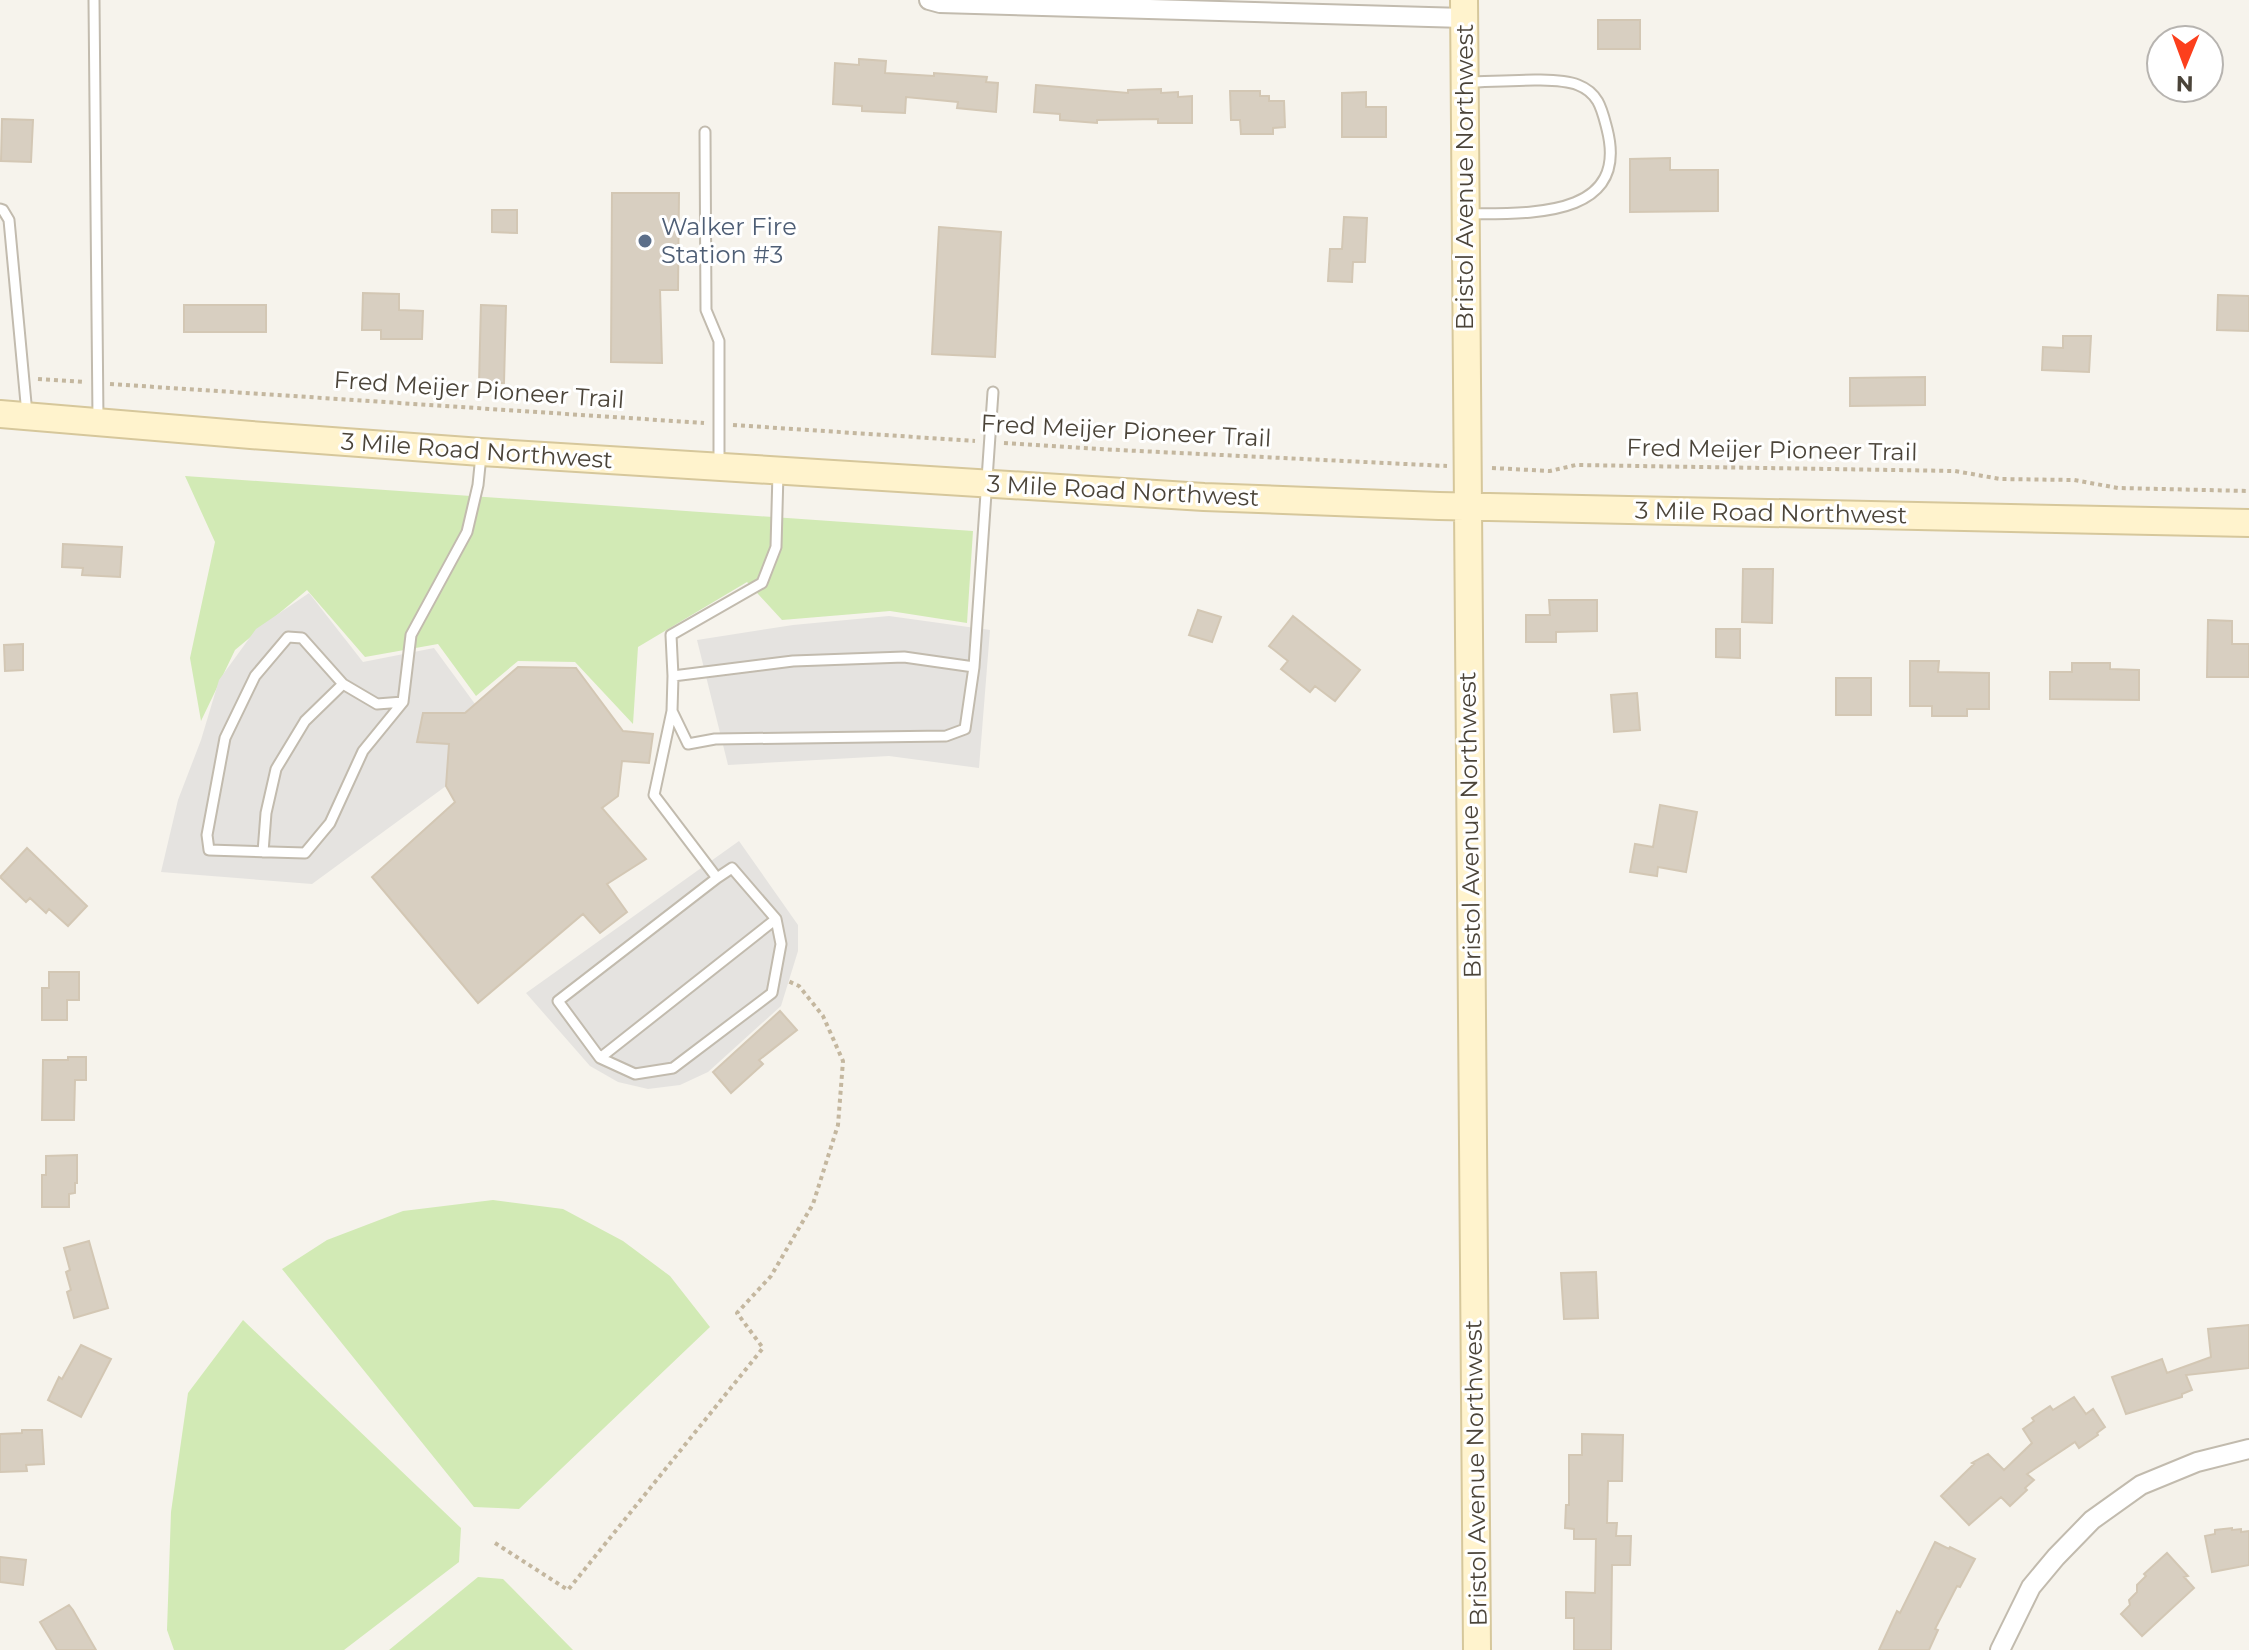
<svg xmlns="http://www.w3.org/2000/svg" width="2249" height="1650" font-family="Montserrat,sans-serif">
<rect width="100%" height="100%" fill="#f6f3ec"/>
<path fill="#d2eab5" d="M 185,476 L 973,531 L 967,623 L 890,611 L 782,620 L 747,582 L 638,647 L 633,724 L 575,662 L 518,661 L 476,696 L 438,644 L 365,657 L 307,590 L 235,650 L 201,721 L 190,658 L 215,542 Z
M 493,1200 L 563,1209 L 623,1241 L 670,1276 L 710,1327 L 519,1509 L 474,1507 L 282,1269 L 327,1240 L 403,1211 Z
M 243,1320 L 461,1528 L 459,1562 L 344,1650 L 174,1650 L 167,1630 L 171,1512 L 188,1393 Z
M 478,1577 L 503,1579 L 573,1650 L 389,1650 Z"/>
<path fill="#e5e3e0" d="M 309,593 L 363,662 L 434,648 L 475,704 L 465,713 L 423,713 L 449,744 L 446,786 L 312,884 L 161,872 L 178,800 L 201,740 L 219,680 L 256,629 Z
M 889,616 L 990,630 L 979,768 L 889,756 L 728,765 L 697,640 L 793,625 Z
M 739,841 L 798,925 L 798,951 L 781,1006 L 708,1072 L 680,1085 L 648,1089 L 618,1082 L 590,1066 L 526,993 Z"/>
<path fill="#d8cfc1" stroke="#d3c7b4" stroke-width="2" d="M 1598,20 L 1640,20 L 1640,49 L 1598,49 Z
M 859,59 L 886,61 L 885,73 L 934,76 L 934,73 L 987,77 L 986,82 L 998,83 L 996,112 L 957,108 L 958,102 L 906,97 L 905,113 L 862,111 L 862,106 L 833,104 L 835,63 L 859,65 Z
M 1036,85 L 1128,93 L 1128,90 L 1161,89 L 1161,93 L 1178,92 L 1178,97 L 1192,96 L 1192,123 L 1158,123 L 1158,119 L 1097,120 L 1097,123 L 1060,120 L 1060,114 L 1034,112 Z
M 1230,91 L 1260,91 L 1260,96 L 1269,96 L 1269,101 L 1284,101 L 1285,127 L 1273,128 L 1273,134 L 1241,134 L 1240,120 L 1231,120 Z
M 1366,92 L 1366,107 L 1386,107 L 1386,137 L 1342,137 L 1342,93 Z
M 2,119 L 33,120 L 31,162 L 1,161 Z
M 1670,158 L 1670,170 L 1718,170 L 1718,211 L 1630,212 L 1630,159 Z
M 612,193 L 679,193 L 678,290 L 660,290 L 662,363 L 611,362 Z
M 492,210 L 517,210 L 517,233 L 492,232 Z
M 1344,217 L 1367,218 L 1365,262 L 1353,262 L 1352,282 L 1328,281 L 1330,249 L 1342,249 Z
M 939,227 L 1001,232 L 995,357 L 932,354 Z
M 363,293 L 399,294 L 399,310 L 423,311 L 422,339 L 381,339 L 381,330 L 362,330 Z
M 2218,295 L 2249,296 L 2249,331 L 2217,330 Z
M 184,305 L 266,305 L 266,332 L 184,332 Z
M 481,305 L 506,306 L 504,383 L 479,383 Z
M 2063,336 L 2091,336 L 2089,372 L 2042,370 L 2043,347 L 2063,348 Z
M 1925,377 L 1925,405 L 1850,406 L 1850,378 Z
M 63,544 L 122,547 L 120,577 L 82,575 L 83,568 L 62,567 Z
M 1743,569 L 1773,569 L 1772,623 L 1742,622 Z
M 1549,600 L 1597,600 L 1597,631 L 1556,632 L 1556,642 L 1526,642 L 1526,615 L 1550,615 Z
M 1198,610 L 1221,617 L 1212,642 L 1189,635 Z
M 1293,616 L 1360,670 L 1335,701 L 1315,686 L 1310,692 L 1281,669 L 1288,661 L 1269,646 Z
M 2208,620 L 2232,621 L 2232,644 L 2249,644 L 2249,677 L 2207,677 Z
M 1716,629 L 1740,629 L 1740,658 L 1716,657 Z
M 23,644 L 23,670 L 5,671 L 4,645 Z
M 1910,661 L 1939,661 L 1938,672 L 1989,673 L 1989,709 L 1967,709 L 1967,716 L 1932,716 L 1932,706 L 1910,706 Z
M 2072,663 L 2110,663 L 2110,669 L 2139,670 L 2139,700 L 2050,699 L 2050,672 L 2072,672 Z
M 518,667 L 576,668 L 623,731 L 653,734 L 649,763 L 622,761 L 618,796 L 602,808 L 646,859 L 607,884 L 627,912 L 600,933 L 583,914 L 478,1003 L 372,877 L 455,802 L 446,786 L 449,744 L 417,742 L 423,713 L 465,713 Z
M 1836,678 L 1871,678 L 1871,715 L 1836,715 Z
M 1637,693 L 1640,730 L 1614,732 L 1611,695 Z
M 1660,805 L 1697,812 L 1686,872 L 1658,867 L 1657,876 L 1630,872 L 1635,844 L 1653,847 Z
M 27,848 L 87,906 L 68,926 L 49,909 L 46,913 L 30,898 L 26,902 L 0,877 Z
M 49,972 L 79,972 L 79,1000 L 67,1000 L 67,1020 L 42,1020 L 42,988 L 49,988 Z
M 780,1011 L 797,1030 L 759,1060 L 763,1064 L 731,1093 L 713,1072 Z
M 68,1057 L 86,1057 L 86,1080 L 75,1080 L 74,1120 L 42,1120 L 43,1060 L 68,1060 Z
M 77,1155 L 77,1183 L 75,1183 L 75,1193 L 69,1194 L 69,1207 L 42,1207 L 42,1175 L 46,1175 L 46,1156 Z
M 89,1241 L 108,1308 L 74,1318 L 67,1292 L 71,1290 L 66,1272 L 70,1270 L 64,1248 Z
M 1596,1272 L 1598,1318 L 1564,1319 L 1561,1273 Z
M 2249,1325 L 2249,1368 L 2186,1375 L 2192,1390 L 2182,1394 L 2182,1397 L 2126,1414 L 2112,1377 L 2162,1359 L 2167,1373 L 2211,1357 L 2208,1329 Z
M 81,1345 L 111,1359 L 81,1417 L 48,1400 L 59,1377 L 62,1379 Z
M 2074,1397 L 2086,1414 L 2093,1409 L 2105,1427 L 2097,1433 L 2098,1435 L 2079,1448 L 2075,1442 L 2027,1474 L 2034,1480 L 2025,1488 L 2027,1490 L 2010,1506 L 2001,1497 L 1969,1525 L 1941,1496 L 1974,1464 L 1972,1463 L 1988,1454 L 2004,1470 L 2032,1443 L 2023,1429 L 2034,1421 L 2032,1418 L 2050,1406 L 2053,1410 Z
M 22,1430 L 42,1430 L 44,1464 L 26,1465 L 27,1471 L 0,1472 L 0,1434 L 22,1433 Z
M 1582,1434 L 1623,1435 L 1622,1481 L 1608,1481 L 1607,1523 L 1617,1523 L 1616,1536 L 1631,1536 L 1630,1565 L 1612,1565 L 1611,1650 L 1574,1650 L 1574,1618 L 1566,1618 L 1566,1592 L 1595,1593 L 1596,1539 L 1574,1539 L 1574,1529 L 1565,1528 L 1566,1505 L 1569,1505 L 1569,1455 L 1582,1455 Z
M 2232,1528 L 2232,1530 L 2241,1529 L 2241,1532 L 2249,1531 L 2249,1565 L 2212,1572 L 2205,1536 L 2215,1534 L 2215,1530 Z
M 1935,1542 L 1949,1549 L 1950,1547 L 1975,1559 L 1960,1587 L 1957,1586 L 1935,1629 L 1938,1630 L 1929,1650 L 1879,1650 L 1897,1611 L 1900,1613 Z
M 2167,1553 L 2188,1576 L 2184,1577 L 2194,1588 L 2142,1636 L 2121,1614 L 2130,1605 L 2129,1600 L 2137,1592 L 2137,1585 L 2146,1576 L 2144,1574 Z
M 0,1557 L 26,1560 L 23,1585 L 0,1582 Z
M 69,1605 L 73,1610 L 96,1650 L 57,1650 L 40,1622 Z"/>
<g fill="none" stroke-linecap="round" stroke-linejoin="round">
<defs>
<path id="lane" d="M 94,0 L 98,419
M 1467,82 C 1495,82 1555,76 1578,85 C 1599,93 1602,110 1607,129 C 1630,219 1528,213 1469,214
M 705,132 L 706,310 L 719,341 L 719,466
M 0,209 L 3,210 L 9,220 L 27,414
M 778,473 L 776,547 L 762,583 L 671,635 L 673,676 L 793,661 L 904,657 L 974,667
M 673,676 L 672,711 L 688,744 L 715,739 L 946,736 L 965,729 L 974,667 L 993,392
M 403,702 L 377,704 L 343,684 L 302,638 L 288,637 L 255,676 L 225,738 L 207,835 L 209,850 L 305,853 L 330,823 L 363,751 L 403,702 L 411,635 L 467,532 L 478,485 L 481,455
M 672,711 L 654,795 L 717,878 L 732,868 L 776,919 L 600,1058 L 558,1001 L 717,878
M 263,852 L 266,813 L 276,769 L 305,721 L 343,684
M 600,1058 L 635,1074 L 673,1068 L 772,993 L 781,944 L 776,919"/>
<path id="street" d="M 929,0 L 940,3 L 1464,18
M 2000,1650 L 2031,1587 L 2056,1557 L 2092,1520 L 2141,1485 L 2197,1462 L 2249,1449"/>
<path id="secondary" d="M 1464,0 L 1477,1650
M 0,414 L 251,435 L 481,452 L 1204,497 L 1439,506 L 2249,523"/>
</defs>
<use href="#lane" stroke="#c2bbae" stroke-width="13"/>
<use href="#street" stroke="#c2bbae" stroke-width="22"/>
<use href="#secondary" stroke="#d6c79b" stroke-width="30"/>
<path stroke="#c4b79f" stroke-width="4" stroke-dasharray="4 4" stroke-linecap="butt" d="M 38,379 L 85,382
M 110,384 L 704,423
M 733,425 L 975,441
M 1004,443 L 1098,449 L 1447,466
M 1492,468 L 1550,471 L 1576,465 L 1955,471 L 2000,479 L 2074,480 L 2118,488 L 2249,491
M 495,1543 L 568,1590 L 763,1348 L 737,1313 L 771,1276 L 813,1204 L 838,1125 L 843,1061 L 823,1016 L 799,986 L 788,981"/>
<use href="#lane" stroke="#fff" stroke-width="9"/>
<use href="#street" stroke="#fff" stroke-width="18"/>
<use href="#secondary" stroke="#fff3cd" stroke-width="26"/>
</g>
<circle fill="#5c6f8a" stroke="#fff" stroke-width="3" cx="645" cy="241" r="8"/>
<g text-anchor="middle" stroke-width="6" stroke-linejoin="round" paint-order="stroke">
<g font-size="24" fill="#4b4439" stroke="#fff">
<text transform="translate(1465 177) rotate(-90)" y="8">Bristol Avenue Northwest</text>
<text transform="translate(479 390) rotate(4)" y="8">Fred Meijer Pioneer Trail</text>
<text transform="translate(1126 431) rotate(3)" y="8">Fred Meijer Pioneer Trail</text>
<text transform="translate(1772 450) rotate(1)" y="8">Fred Meijer Pioneer Trail</text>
<text transform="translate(477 451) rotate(4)" y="8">3 Mile Road Northwest</text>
<text transform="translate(1123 491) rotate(3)" y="8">3 Mile Road Northwest</text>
<text transform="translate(1771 513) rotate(1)" y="8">3 Mile Road Northwest</text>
<text transform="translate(1470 825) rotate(-91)" y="8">Bristol Avenue Northwest</text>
<text transform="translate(1476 1473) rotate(-91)" y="8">Bristol Avenue Northwest</text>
</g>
<g font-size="24" fill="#4e5e75" stroke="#fff" text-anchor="start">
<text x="661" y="235">Walker Fire<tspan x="661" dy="28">Station #3</tspan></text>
</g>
</g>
<g transform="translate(2185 64) rotate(181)"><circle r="38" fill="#ffffff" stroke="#b7b4b0" stroke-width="2"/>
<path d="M0-6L14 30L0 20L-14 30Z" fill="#fc3f1d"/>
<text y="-12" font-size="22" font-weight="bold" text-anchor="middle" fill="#4b4439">N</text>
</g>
</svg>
